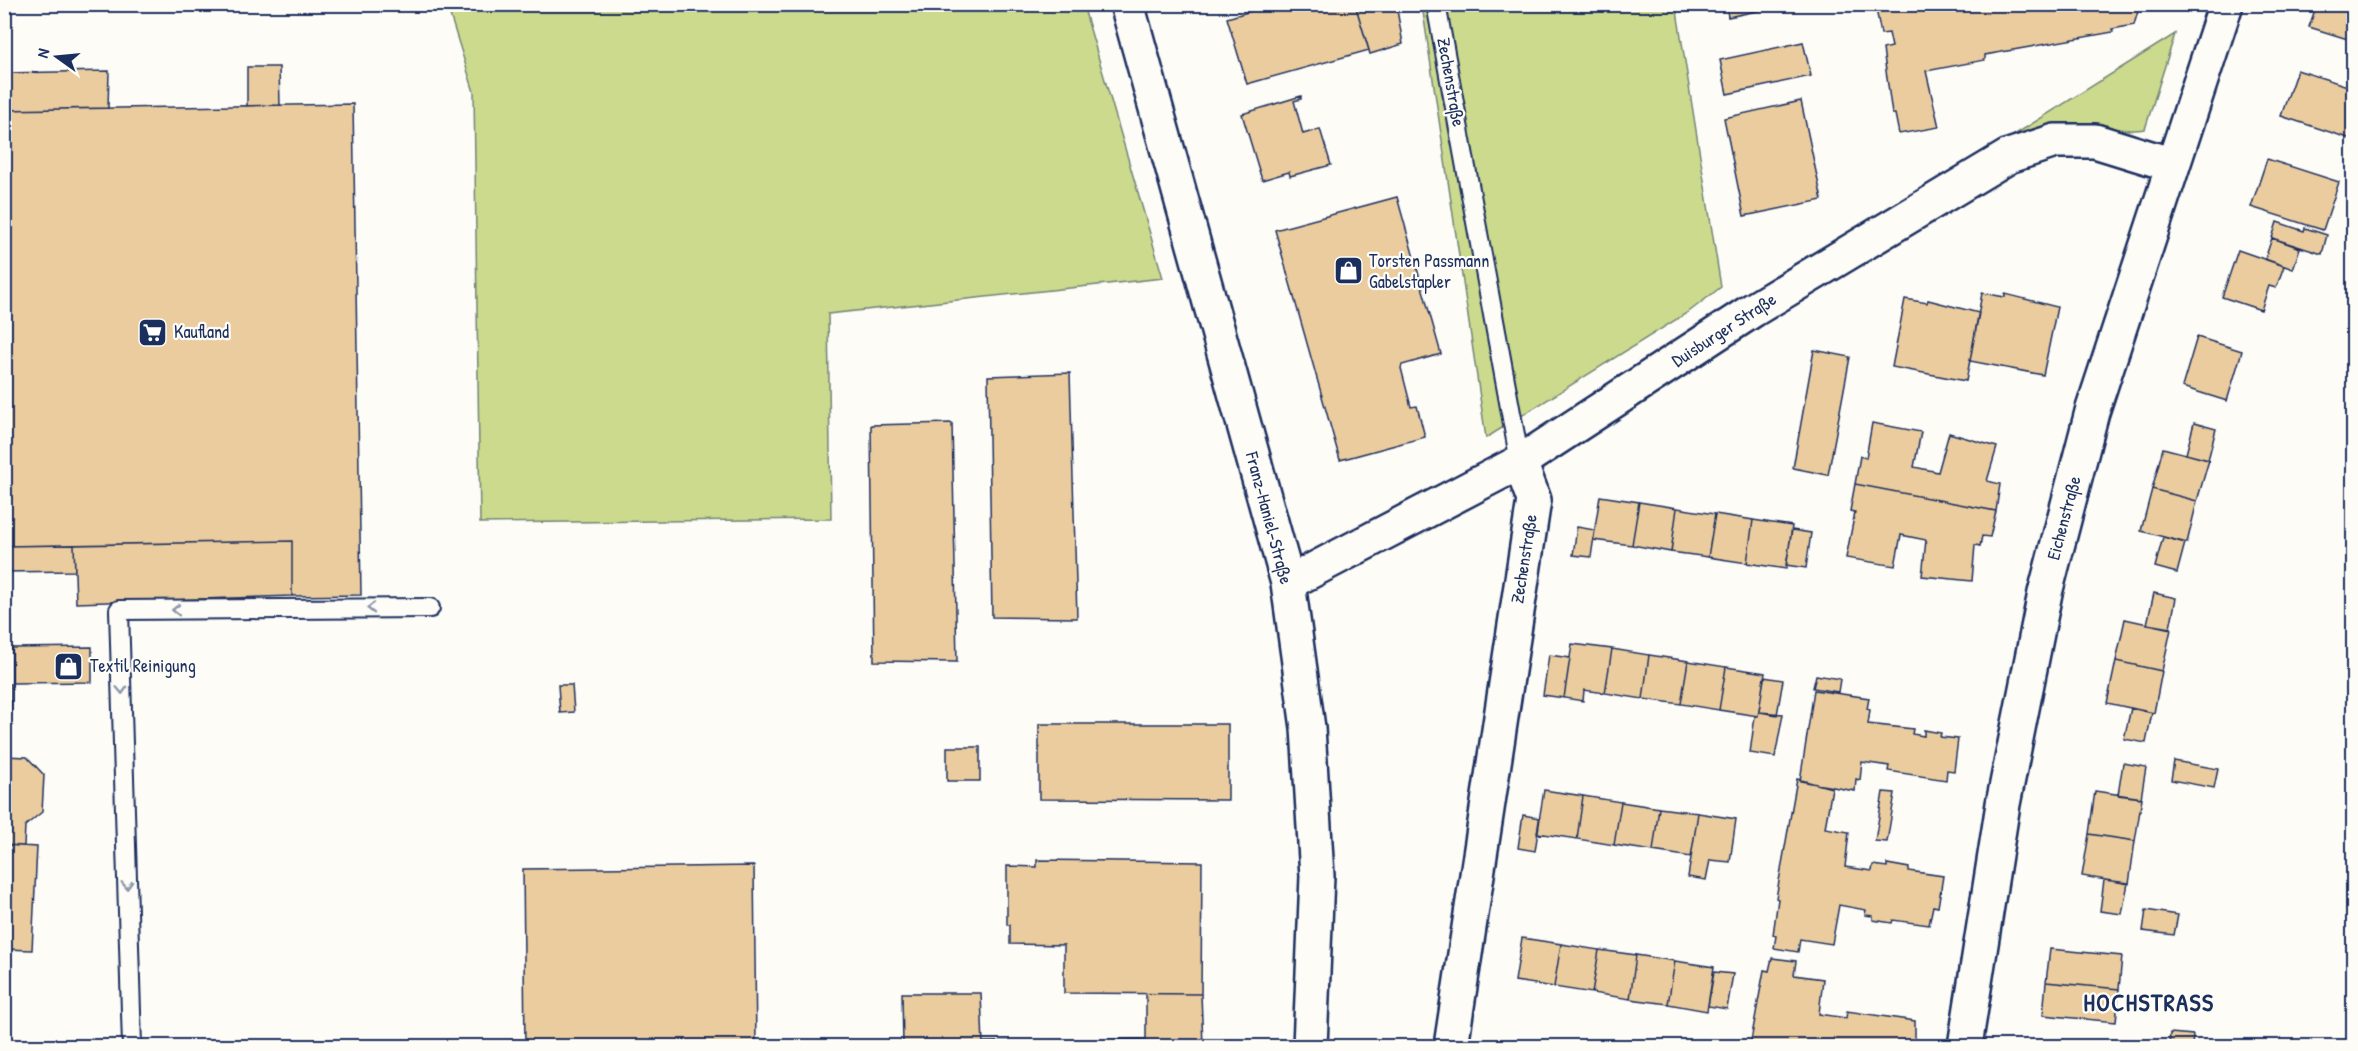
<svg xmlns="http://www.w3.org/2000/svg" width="2358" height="1051" font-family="'Patrick Hand',sans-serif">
<rect width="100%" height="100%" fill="#fdfcf7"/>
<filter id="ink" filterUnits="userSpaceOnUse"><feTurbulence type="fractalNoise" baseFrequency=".0167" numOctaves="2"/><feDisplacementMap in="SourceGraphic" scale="12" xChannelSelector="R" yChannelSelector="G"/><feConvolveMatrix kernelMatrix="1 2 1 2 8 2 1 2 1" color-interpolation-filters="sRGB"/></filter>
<g filter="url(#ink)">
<path fill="#cbda8d" stroke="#738476" stroke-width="1.5" d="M 447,5 L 1083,5 L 1163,278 L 828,314 L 831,519 L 480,523 L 474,92 Z
M 1422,5 L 1676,5 L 1721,287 L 1690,311 L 1486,438 Z
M 2175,34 L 2145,129 C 2126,132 2112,127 2093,125 C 2062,122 2035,130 2006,140 Z"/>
<path fill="#ebcc9e" stroke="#1b2f5e" stroke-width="1.5" d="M 1275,4 L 1355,4 L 1369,50 L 1247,84 L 1227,18 Z
M 1355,4 L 1396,4 L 1403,44 L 1370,54 Z
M 1726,4 L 1790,4 L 1728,17 Z
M 1875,4 L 2140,4 L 2134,25 L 2112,29 L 2113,32 L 1985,55 L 1985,60 L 1926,71 L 1939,127 L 1899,134 L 1895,114 L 1892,114 L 1883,49 L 1892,47 L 1889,33 L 1881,34 Z
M 2317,4 L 2354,4 L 2354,41 L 2309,27 Z
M 1803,42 L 1811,76 L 1727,94 L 1720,60 Z
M 247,67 L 279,67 L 280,105 L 247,106 Z
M 2297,70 L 2354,88 L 2354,140 L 2281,116 Z
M 109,71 L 108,108 L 4,110 L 4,73 Z
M 1301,96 L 1301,99 L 1294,101 L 1303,134 L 1320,129 L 1331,165 L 1290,176 L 1289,172 L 1262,180 L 1242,114 Z
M 1801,101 L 1822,200 L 1744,216 L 1724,118 Z
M 353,104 L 361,595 L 292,596 L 292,541 L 4,546 L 4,110 Z
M 2267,159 L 2339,182 L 2323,230 L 2251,207 Z
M 1397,197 L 1441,354 L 1402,365 L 1401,368 L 1411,407 L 1417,406 L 1425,437 L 1340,460 L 1275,230 Z
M 2277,222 L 2304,231 L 2305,228 L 2327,235 L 2322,254 L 2272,238 Z
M 2272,238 L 2300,248 L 2293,269 L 2265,259 Z
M 2238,250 L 2284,266 L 2276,288 L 2269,286 L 2261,310 L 2222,297 Z
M 1982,293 L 2005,297 L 2005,294 L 2057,307 L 2043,375 L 1970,361 Z
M 1905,299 L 1927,303 L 1928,300 L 1979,313 L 1966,381 L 1892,367 Z
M 2197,337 L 2242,351 L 2227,401 L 2182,387 Z
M 1814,350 L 1850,357 L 1828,475 L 1793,468 Z
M 1070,373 L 1077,618 L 992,617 L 988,376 Z
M 952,423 L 957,662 L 874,661 L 871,425 Z
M 1872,423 L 1921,432 L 1914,467 L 1938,472 L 1949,433 L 1997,447 L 1987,481 L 2000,484 L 1996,511 L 1855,484 L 1860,456 L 1866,458 Z
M 2194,423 L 2216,429 L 2208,460 L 2186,454 Z
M 2163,448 L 2209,460 L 2197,501 L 2152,489 Z
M 1855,484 L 1996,511 L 1990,537 L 1982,536 L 1980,546 L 1975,545 L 1972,581 L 1922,576 L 1926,540 L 1901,535 L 1895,566 L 1846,558 L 1855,512 L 1850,511 Z
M 2152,489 L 2197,501 L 2187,543 L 2141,531 Z
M 1600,496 L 1639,502 L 1632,545 L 1593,540 Z
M 1639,502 L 1677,508 L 1671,552 L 1632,545 Z
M 1677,508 L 1715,514 L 1708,557 L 1671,552 Z
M 1715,514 L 1753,520 L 1747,563 L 1708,557 Z
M 1753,520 L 1792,526 L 1786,569 L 1747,563 Z
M 1577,527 L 1595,530 L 1591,557 L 1573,555 Z
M 1792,530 L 1811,533 L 1806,568 L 1786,565 Z
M 2163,537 L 2185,543 L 2177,573 L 2155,567 Z
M 292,541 L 292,596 L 76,603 L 74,545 Z
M 74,545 L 75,571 L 4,572 L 4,546 Z
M 2154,593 L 2176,598 L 2170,628 L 2147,624 Z
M 2125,619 L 2171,629 L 2162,671 L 2116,661 Z
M 1572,644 L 1612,649 L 1605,693 L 1584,690 L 1583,701 L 1564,698 Z
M 92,647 L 92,682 L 12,683 L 12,648 Z
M 1612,649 L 1649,655 L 1643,699 L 1605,693 Z
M 1549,655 L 1570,658 L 1564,698 L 1543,695 Z
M 1649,655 L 1688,661 L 1681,704 L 1643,699 Z
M 1688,661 L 1726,667 L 1719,710 L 1681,704 Z
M 2116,661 L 2162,671 L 2154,713 L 2107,703 Z
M 1726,667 L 1765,673 L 1758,716 L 1719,710 Z
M 1816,675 L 1840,679 L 1838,692 L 1813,688 Z
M 1764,677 L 1783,680 L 1777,715 L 1759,712 Z
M 4,684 L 11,684 L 11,714 L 4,714 Z
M 558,685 L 572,685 L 574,712 L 560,713 Z
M 1814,690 L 1869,698 L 1867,709 L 1870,710 L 1868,724 L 1913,729 L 1912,734 L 1924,736 L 1924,730 L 1941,733 L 1940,737 L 1958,739 L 1954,771 L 1947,770 L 1946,780 L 1888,771 L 1889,766 L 1862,762 L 1860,780 L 1856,779 L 1855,791 L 1800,781 Z
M 2131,708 L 2152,713 L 2146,743 L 2124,739 Z
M 1759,712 L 1783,714 L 1775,757 L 1750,753 L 1755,716 L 1758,716 Z
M 1039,724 L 1228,724 L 1228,800 L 1039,799 Z
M 947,747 L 980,747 L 980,781 L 947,781 Z
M 4,756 L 27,757 L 44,775 L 42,812 L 25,826 L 24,846 L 4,845 Z
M 2174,761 L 2218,769 L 2214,788 L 2171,780 Z
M 2123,763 L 2146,767 L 2141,798 L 2118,795 Z
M 1797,779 L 1832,788 L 1825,828 L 1849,832 L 1845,867 L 1872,871 L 1873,865 L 1887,867 L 1887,864 L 1909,868 L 1909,871 L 1943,876 L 1938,907 L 1933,906 L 1929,925 L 1893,920 L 1892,923 L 1873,920 L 1873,916 L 1865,915 L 1866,910 L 1839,905 L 1832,944 L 1800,939 L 1798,952 L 1774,948 L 1776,936 L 1773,935 L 1778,899 L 1776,898 Z
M 1544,790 L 1583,796 L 1577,839 L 1537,833 Z
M 2095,791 L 2142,798 L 2135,841 L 2089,834 Z
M 1883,792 L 1895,793 L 1887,842 L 1875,841 Z
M 1583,796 L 1621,802 L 1614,845 L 1577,839 Z
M 1621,802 L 1659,808 L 1653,851 L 1614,845 Z
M 1659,808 L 1698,813 L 1691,857 L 1653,851 Z
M 1698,813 L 1736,819 L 1730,862 L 1710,860 L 1706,880 L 1688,877 Z
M 1523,815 L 1540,818 L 1535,851 L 1518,848 Z
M 2089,834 L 2135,841 L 2129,884 L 2082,876 Z
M 4,845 L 37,847 L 32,950 L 4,949 Z
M 1037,860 L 1202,862 L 1201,994 L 1064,993 L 1064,945 L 1010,944 L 1010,925 L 1007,925 L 1007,866 L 1037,867 Z
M 754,866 L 756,1046 L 525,1046 L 523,869 Z
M 2104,880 L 2128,883 L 2122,914 L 2100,911 Z
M 2146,910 L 2178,915 L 2174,935 L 2143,931 Z
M 1522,938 L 1561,944 L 1554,987 L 1515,981 Z
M 1561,944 L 1599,950 L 1592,993 L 1554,987 Z
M 2050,949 L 2122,956 L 2119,989 L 2046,982 Z
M 1599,950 L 1636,955 L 1630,999 L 1592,993 Z
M 1636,955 L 1675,961 L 1668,1004 L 1630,999 Z
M 1772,958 L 1796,961 L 1794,975 L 1823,979 L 1819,1014 L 1846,1018 L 1847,1011 L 1915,1021 L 1915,1046 L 1750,1046 L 1764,970 L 1769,971 Z
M 1675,961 L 1714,967 L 1707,1011 L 1668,1004 Z
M 1714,972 L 1733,974 L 1727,1009 L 1708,1006 Z
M 2046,982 L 2119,989 L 2116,1022 L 2043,1015 Z
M 902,993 L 981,993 L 983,1046 L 903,1046 Z
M 1146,994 L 1201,994 L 1203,1046 L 983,1046 L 983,1042 L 1146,1039 Z
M 2170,1033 L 2193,1035 L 2192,1046 L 2169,1046 Z
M 2063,1041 L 2115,1046 L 2062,1046 Z"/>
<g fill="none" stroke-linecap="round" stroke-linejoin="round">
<defs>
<path id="lane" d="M 1436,4 L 1520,462
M 132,1046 L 119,610 L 430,608"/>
<path id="street" d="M 1127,4 L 1288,583 L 1308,728 L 1317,876 L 1310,1046
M 1288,583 L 1520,462 L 1753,310 L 2009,156 L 2055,141 L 2095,141 L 2173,165
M 1451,1046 L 1534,500 L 1520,462
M 1965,1046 L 2003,804 L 2045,593 L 2092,412 L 2226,4"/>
</defs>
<use href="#lane" stroke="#1b2f5e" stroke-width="22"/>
<use href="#street" stroke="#1b2f5e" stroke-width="38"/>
<use href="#lane" stroke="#fdfcf7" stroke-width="18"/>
<use href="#street" stroke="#fdfcf7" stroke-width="33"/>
</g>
<defs><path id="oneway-chevron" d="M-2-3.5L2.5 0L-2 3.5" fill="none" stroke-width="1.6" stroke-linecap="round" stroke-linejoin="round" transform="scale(1.5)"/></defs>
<g stroke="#8c96aa">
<use href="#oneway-chevron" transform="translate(371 608) rotate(180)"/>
<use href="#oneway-chevron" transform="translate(176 610) rotate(180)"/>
<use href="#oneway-chevron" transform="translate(122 690) rotate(88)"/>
<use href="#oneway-chevron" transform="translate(127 885) rotate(88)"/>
</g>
</g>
<defs>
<symbol id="shop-square" viewBox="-11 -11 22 22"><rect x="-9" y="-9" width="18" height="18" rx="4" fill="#1b2f5e" stroke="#fdfcf7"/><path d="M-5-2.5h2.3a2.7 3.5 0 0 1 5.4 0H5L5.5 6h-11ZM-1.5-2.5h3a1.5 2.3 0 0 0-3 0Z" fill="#fff"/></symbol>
<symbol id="supermarket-square" viewBox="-11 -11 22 22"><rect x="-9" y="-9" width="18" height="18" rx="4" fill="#1b2f5e" stroke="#fdfcf7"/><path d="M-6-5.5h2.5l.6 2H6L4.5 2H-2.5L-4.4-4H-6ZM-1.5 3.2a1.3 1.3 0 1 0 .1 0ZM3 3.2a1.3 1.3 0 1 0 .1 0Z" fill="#fff"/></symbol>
</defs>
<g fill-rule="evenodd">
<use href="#shop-square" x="1332" y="254" width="33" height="33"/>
<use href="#supermarket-square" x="136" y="316" width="33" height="33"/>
<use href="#shop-square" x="52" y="650" width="33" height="33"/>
</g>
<g text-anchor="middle" stroke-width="4.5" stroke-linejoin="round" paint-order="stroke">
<g font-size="18" fill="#1b2f5e" stroke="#fdfcf7">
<text transform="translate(1451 82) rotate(80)" y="6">Zechenstraße</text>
<text transform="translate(1724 330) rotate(-33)" y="6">Duisburger Straße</text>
<text transform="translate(1269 518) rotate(75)" y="6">Franz-Haniel-Straße</text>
<text transform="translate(2064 518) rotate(-75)" y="6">Eichenstraße</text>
<text transform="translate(1524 559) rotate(-81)" y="6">Zechenstraße</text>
</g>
<g font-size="18" fill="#1b2f5e" stroke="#fdfcf7" text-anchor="start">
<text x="1369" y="267">Torsten Passmann<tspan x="1369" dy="21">Gabelstapler</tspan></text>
<text x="174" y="338">Kaufland</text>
<text x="90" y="672">Textil Reinigung</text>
</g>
<g font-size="24" font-weight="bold" letter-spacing="1.5" fill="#1b2f5e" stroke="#fdfcf7">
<text x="2149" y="1011">HOCHSTRASS</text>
</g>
</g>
<rect width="2358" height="1051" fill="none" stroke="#fdfcf7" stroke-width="24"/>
<rect x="12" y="12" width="2334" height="1027" fill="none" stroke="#1b2f5e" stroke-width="2" filter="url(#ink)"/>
<g transform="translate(57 57) rotate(285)" stroke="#fdfcf7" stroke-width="4.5" paint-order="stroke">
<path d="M0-4.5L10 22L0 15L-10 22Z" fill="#1b2f5e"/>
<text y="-9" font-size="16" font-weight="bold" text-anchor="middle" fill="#1b2f5e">N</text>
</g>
</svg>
